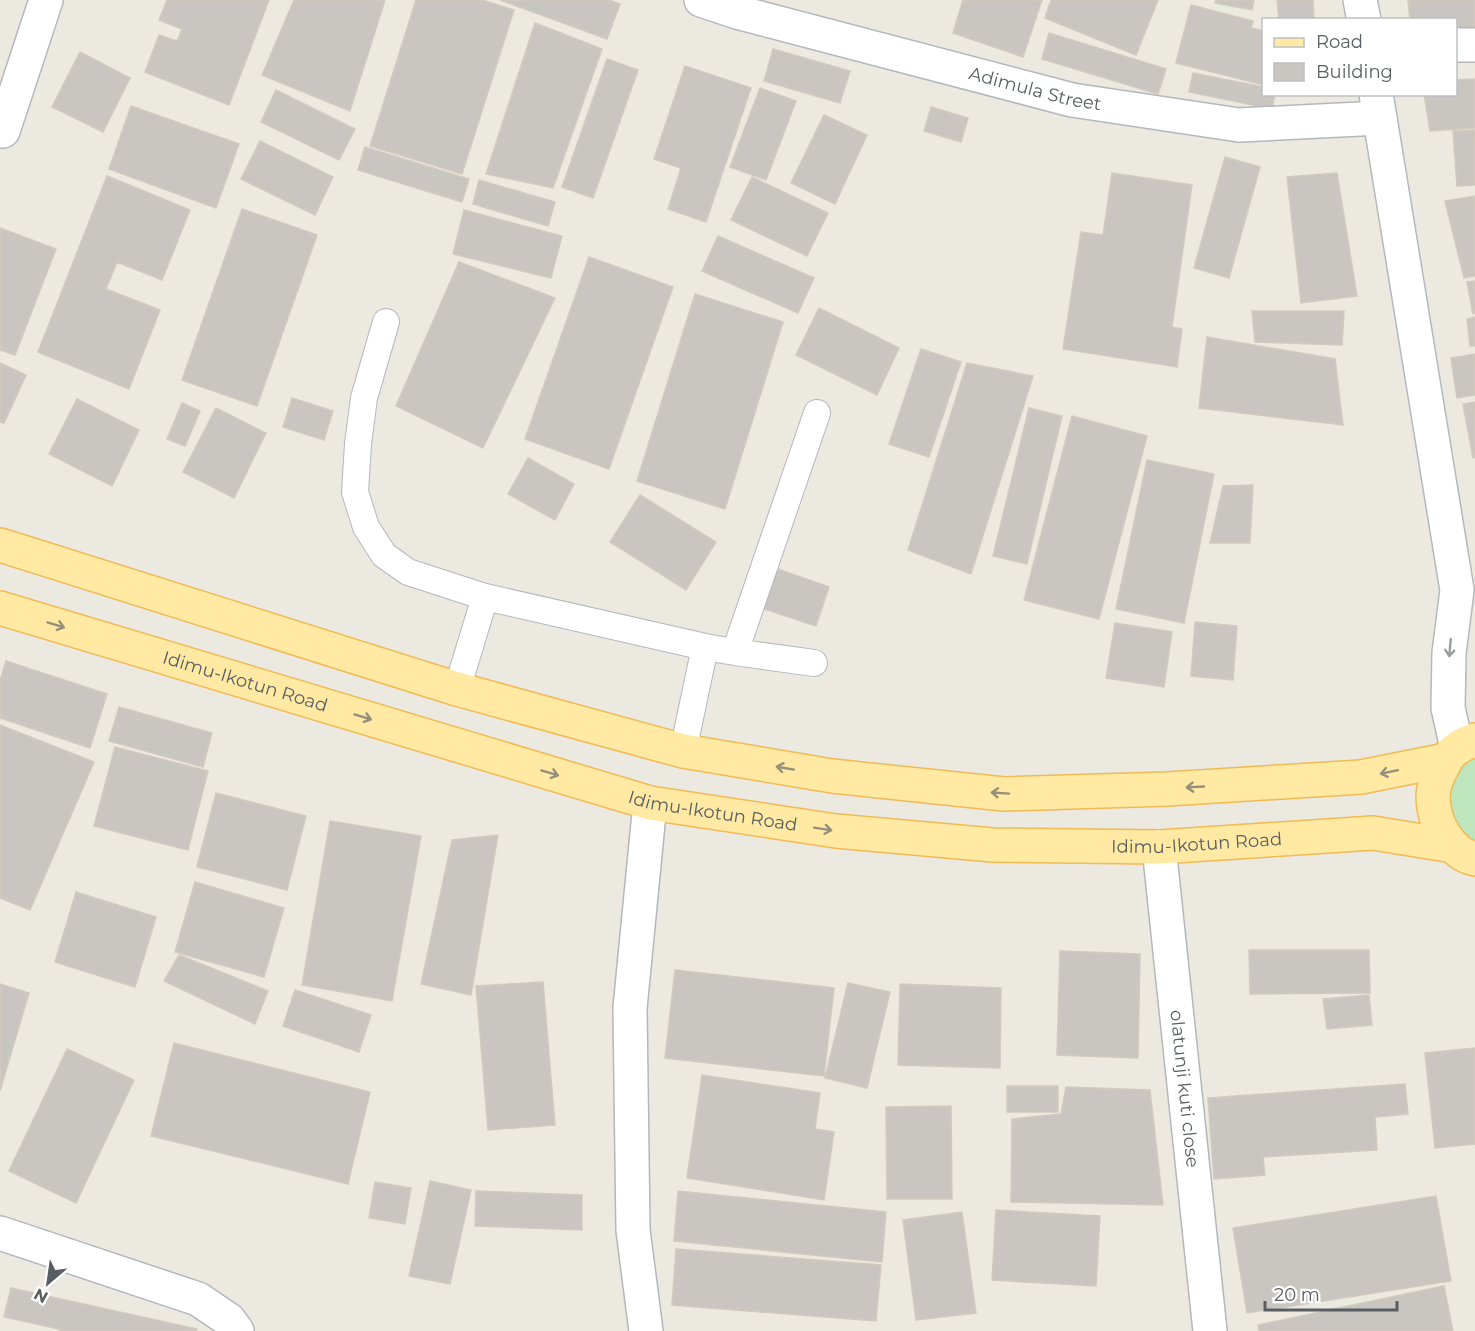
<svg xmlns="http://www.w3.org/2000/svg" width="1475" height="1331" font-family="Montserrat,sans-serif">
<rect width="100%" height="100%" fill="#ece9e1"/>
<path fill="#bfe5bc" d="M 1475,754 L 1475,852 L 1459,842 L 1443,791 L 1450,775 Z"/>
<path fill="#c9c5c0" stroke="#d1cabf" stroke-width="1.5" d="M 167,0 L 269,0 L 229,105 L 145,72 L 159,35 L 177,41 L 182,29 L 159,20 Z
M 294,0 L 385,0 L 350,111 L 262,75 Z
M 416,0 L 482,0 L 514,10 L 462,174 L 370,146 Z
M 500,0 L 609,0 L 620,4 L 607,39 Z
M 963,0 L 1042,0 L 1023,57 L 953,33 Z
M 1051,0 L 1158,0 L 1136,55 L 1045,18 Z
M 1216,0 L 1254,0 L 1252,10 L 1215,3 Z
M 1277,0 L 1313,0 L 1314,20 L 1279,20 Z
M 1408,0 L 1475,0 L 1475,33 L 1456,35 L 1456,20 L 1410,20 Z
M 1191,5 L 1253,21 L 1251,28 L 1264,31 L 1264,85 L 1176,63 Z
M 535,23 L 602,49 L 553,188 L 486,174 Z
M 1049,33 L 1166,69 L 1158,94 L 1042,59 Z
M 773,49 L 850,71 L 840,103 L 764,81 Z
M 80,52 L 130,78 L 103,132 L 52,107 Z
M 607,59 L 638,70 L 593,198 L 562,187 Z
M 685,66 L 751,88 L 706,222 L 668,209 L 681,168 L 654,159 Z
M 1193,73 L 1264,87 L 1264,94 L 1275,94 L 1272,109 L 1189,92 Z
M 1475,79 L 1475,128 L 1430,131 L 1424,94 L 1456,94 L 1456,80 Z
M 760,88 L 796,101 L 766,180 L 730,167 Z
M 276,90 L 355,129 L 339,160 L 261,122 Z
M 131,106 L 239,144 L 216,208 L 109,169 Z
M 931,107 L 968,118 L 961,142 L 924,131 Z
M 824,115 L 867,135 L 835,204 L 791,183 Z
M 1475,130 L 1475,185 L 1457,186 L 1453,131 Z
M 260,141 L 333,177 L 315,215 L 241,179 Z
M 365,147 L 469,179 L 462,202 L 358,170 Z
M 1225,157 L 1260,167 L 1229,278 L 1194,268 Z
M 1112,173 L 1192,185 L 1172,327 L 1182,329 L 1177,367 L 1063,349 L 1081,232 L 1103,235 Z
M 1337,173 L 1357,296 L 1301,303 L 1287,177 Z
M 107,176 L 190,210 L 162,280 L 117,262 L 106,289 L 160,310 L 129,389 L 38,352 Z
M 752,177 L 828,213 L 807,256 L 731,220 Z
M 479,180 L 555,202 L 548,226 L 473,204 Z
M 1475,196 L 1475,276 L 1464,278 L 1445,201 Z
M 242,209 L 317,235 L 257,406 L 182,380 Z
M 464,210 L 562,236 L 551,278 L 453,254 Z
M 0,228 L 56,249 L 15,355 L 0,350 Z
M 718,236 L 814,278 L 798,313 L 702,271 Z
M 589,257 L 673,287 L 609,469 L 525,439 Z
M 459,262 L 555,298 L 483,448 L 396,406 Z
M 1475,281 L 1475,313 L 1473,314 L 1467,282 Z
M 695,294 L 783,322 L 725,509 L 637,481 Z
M 819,308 L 899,348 L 877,395 L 796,355 Z
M 1252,311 L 1344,311 L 1342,345 L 1255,342 Z
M 1475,317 L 1475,346 L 1470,346 L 1467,319 Z
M 1207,337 L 1335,359 L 1343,425 L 1199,408 Z
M 921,349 L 961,362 L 929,457 L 889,444 Z
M 1475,354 L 1475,395 L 1457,398 L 1451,358 Z
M 0,363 L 26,375 L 4,423 L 0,422 Z
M 967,363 L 1033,376 L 971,574 L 908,550 Z
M 292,398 L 333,411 L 324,440 L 283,427 Z
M 77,399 L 139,430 L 112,486 L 49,454 Z
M 1475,402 L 1475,457 L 1473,458 L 1463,404 Z
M 182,403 L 200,411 L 185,446 L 167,439 Z
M 216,408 L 266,433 L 234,498 L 183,472 Z
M 1029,408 L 1062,416 L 1027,564 L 993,556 Z
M 1072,416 L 1147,436 L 1099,619 L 1024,600 Z
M 528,458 L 574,484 L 555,520 L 508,494 Z
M 1147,460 L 1214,474 L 1184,623 L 1116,609 Z
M 1253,485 L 1250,543 L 1210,543 L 1223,486 Z
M 640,495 L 716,542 L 686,590 L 610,542 Z
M 775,568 L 829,587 L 816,626 L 761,608 Z
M 1195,622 L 1237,626 L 1233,680 L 1191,676 Z
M 1115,623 L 1172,632 L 1164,687 L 1106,678 Z
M 6,661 L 107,694 L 90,748 L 0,718 L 0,681 Z
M 119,707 L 212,733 L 203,767 L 109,741 Z
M 0,725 L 94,762 L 30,910 L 0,898 Z
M 115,747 L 208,771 L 188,850 L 94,826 Z
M 216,793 L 306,816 L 287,890 L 197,867 Z
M 330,821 L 421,836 L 392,1001 L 302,985 Z
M 498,835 L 471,995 L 421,984 L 452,840 Z
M 195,882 L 284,908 L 264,977 L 175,952 Z
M 76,892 L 156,917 L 135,987 L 55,962 Z
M 1249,950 L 1369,950 L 1370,993 L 1250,994 Z
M 1060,951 L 1140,954 L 1138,1058 L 1057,1055 Z
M 179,955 L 268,991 L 255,1024 L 164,981 Z
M 675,970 L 834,988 L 824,1076 L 665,1058 Z
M 543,982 L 555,1125 L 488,1130 L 476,986 Z
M 848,983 L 890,992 L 867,1088 L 825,1078 Z
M 0,984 L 29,993 L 0,1091 Z
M 900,984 L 1001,988 L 1000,1068 L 898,1065 Z
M 295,990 L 371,1015 L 359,1052 L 283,1026 Z
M 1369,995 L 1372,1025 L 1327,1029 L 1323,999 Z
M 174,1043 L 370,1092 L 348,1184 L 151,1136 Z
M 1475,1048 L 1475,1144 L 1435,1148 L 1425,1053 Z
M 67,1049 L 134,1080 L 76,1203 L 9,1171 Z
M 702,1075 L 820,1093 L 815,1129 L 834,1132 L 824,1200 L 687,1178 Z
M 1405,1084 L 1408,1114 L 1375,1117 L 1377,1150 L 1263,1157 L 1265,1175 L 1214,1179 L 1208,1098 Z
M 1007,1086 L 1058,1086 L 1058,1112 L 1007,1112 Z
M 1066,1087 L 1150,1090 L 1163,1205 L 1011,1202 L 1012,1119 L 1061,1114 Z
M 951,1106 L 952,1199 L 887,1199 L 886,1107 Z
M 430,1181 L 471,1190 L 450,1284 L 409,1276 Z
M 375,1182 L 411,1188 L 405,1224 L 369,1218 Z
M 476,1191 L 582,1195 L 582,1230 L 475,1226 Z
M 678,1191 L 886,1212 L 882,1262 L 674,1241 Z
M 1436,1196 L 1451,1281 L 1247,1313 L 1233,1228 Z
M 996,1210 L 1100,1216 L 1096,1286 L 992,1280 Z
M 962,1212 L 976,1313 L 916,1320 L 903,1220 Z
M 676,1249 L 881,1265 L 876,1321 L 672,1305 Z
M 1444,1286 L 1453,1331 L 1259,1331 L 1258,1325 Z
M 11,1288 L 197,1329 L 196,1331 L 59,1331 L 59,1329 L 4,1317 Z"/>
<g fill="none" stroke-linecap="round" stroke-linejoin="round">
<defs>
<path id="lane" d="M 386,322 L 364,398 L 358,444 L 355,492 L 366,527 L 384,555 L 408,572 L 485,597 L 705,647 L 735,652 L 814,663
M 735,652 L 817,413
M 457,689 L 485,597
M 683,751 L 705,647"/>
<g id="street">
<path id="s1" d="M 701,0 L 737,12 L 1072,100 L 1239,125 L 1380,118"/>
<path d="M 1456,45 L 1475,45"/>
<path d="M 3,131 L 46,0"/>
<path id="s2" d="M 1159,847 L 1210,1331"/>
<path d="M 0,1233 L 198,1299 L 229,1320 L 237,1331"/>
<path d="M 646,1331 L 633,1230 L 630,1008 L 650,803"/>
</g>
<path id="secondary" d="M 1360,0 L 1364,20
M 1376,94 L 1457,590 L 1449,653 L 1448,708 L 1457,748"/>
<g id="primary">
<path d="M 0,545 L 457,689 L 683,751 L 832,776 L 1004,794 L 1167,789 L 1361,777 L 1446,760"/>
<path id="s3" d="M 0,608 L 650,803 L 836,831 L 993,845 L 1159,847 L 1373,833 L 1453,846"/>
<path d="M 1475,740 C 1469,742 1463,744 1458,748 C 1451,752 1446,759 1443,766 C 1438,775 1433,786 1433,797 C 1433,821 1449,853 1475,859"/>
</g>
</defs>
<use href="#lane" stroke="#b4b7bc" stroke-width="28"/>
<use href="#street" stroke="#b4b7bc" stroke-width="36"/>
<use href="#secondary" stroke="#b4b9be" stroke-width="36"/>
<use href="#primary" stroke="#f1ba55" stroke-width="36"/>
<use href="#lane" stroke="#fff" stroke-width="26"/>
<use href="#street" stroke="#fff" stroke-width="33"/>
<use href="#secondary" stroke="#fff" stroke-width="33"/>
<use href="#primary" stroke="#ffe9a3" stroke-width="33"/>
</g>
<defs><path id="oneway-shaft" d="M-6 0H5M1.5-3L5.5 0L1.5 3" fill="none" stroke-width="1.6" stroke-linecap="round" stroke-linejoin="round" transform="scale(1.5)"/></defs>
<g stroke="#938f79">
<use href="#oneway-shaft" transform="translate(56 625) rotate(17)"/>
<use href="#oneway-shaft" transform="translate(363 717) rotate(17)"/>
<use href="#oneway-shaft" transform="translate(785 768) rotate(-170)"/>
<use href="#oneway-shaft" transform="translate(1389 772) rotate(168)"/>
<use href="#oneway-shaft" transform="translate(550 773) rotate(17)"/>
<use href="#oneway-shaft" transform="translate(1195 787) rotate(177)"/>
<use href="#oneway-shaft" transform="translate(1000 793) rotate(-176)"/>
<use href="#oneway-shaft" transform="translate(823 829) rotate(9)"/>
</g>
<use stroke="#9b9ea1" href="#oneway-shaft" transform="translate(1450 648) rotate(95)"/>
<g text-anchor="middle" stroke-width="6" stroke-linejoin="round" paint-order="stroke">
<g font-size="18" fill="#595e62" stroke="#fff">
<text dy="6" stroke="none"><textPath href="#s1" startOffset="346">Adimula Street</textPath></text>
<text dy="6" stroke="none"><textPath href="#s3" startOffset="256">Idimu-Ikotun Road</textPath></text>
<text dy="6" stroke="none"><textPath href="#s3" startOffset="742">Idimu-Ikotun Road</textPath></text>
<text dy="6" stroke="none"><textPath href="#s3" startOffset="1228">Idimu-Ikotun Road</textPath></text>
<text dy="6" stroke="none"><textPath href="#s2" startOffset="243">olatunji kuti close</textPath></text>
</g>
</g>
<rect x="1262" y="18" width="195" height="78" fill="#ffffff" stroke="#bdbfc0" stroke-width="1.5"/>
<rect x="1274" y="38" width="30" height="9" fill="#ffe9a3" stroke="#bdbfc0" stroke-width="1.5"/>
<text x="1316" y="48" font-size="18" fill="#595e62">Road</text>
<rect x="1274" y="63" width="30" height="18" fill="#c9c5c0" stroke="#bdbfc0" stroke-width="1.5"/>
<text x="1316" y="78" font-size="18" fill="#595e62">Building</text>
<g transform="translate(48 1283) rotate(209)" stroke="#ffffff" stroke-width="4.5" paint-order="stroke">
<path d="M0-4.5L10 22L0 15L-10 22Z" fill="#595e62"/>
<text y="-9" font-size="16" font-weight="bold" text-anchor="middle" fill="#595e62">N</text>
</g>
<path d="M1265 1301v9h132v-9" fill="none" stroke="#595e62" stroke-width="3"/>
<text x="1274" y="1301" font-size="18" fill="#595e62" stroke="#ffffff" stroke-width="4.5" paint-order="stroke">20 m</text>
</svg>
